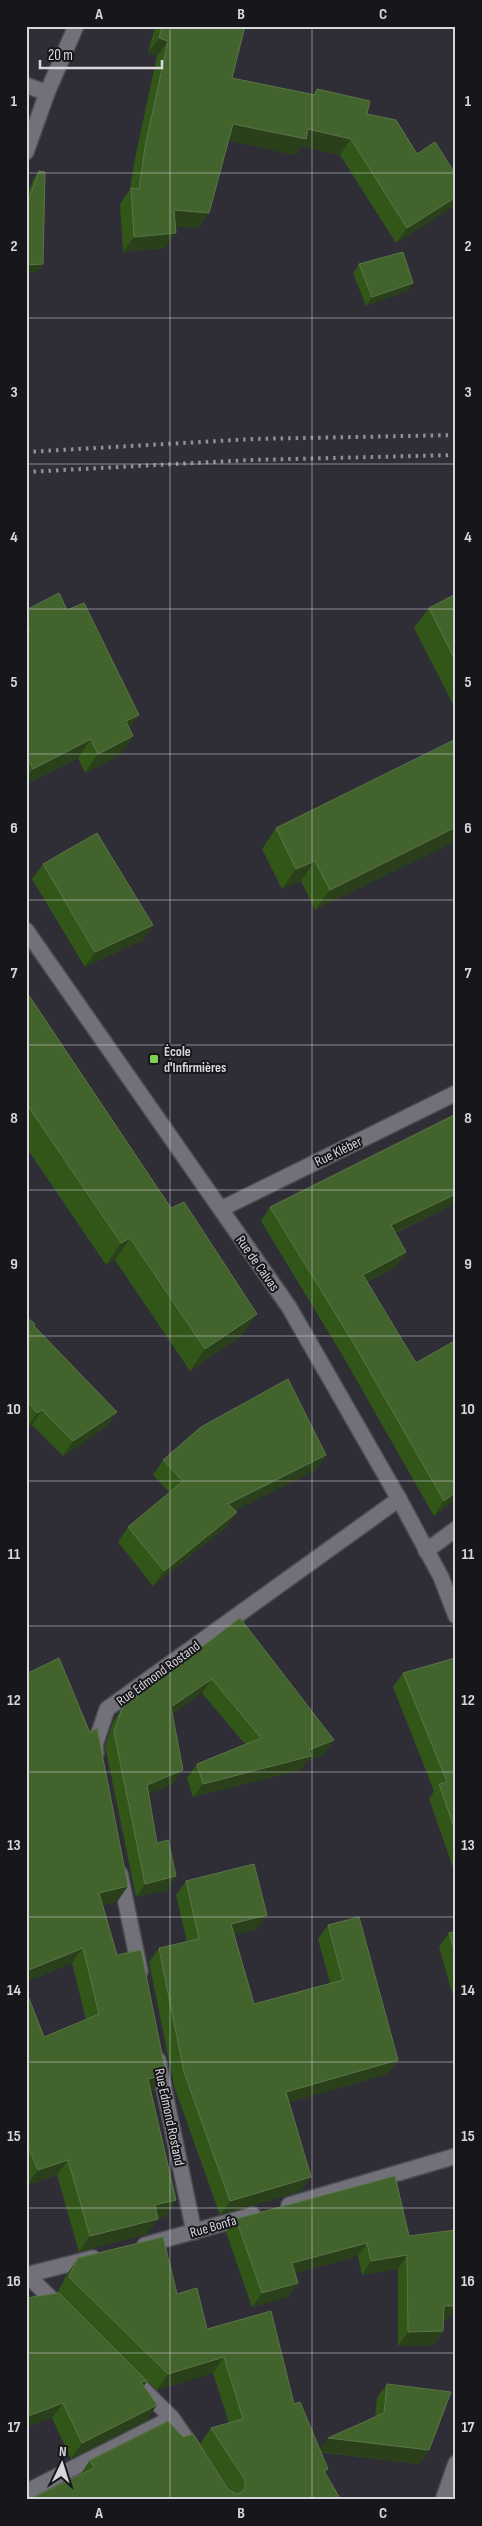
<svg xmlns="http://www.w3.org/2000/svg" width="482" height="2526" font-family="'Sofia Sans Condensed',sans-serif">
<rect width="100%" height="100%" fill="#2f2e36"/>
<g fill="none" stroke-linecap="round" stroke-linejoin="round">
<defs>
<path id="minor" d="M 26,85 L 47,93
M 26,152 L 47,93 L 76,26
M 426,1551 L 456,1529
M 96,1753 L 95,1745 L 107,1709 L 399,1499
M 120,1874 L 140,1971
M 158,2060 L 194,2232
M 27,2275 L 62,2309
M 139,2385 L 172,2418 L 196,2453
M 26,2492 L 172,2418"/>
<path id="tertiary" d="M 26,930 L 289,1307 L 399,1499 L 441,1577 L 456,1616
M 221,1209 L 456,1093
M 289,2205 L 456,2156
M 145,2245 L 253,2215
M 26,2275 L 93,2258
M 443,2500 L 456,2463"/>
</defs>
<use href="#minor" stroke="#4c4c53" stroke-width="18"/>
<use href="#tertiary" stroke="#4c4c53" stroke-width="18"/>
<use href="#minor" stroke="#72717a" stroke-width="15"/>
<use href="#tertiary" stroke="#72717a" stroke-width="15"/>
<path stroke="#908f96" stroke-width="4" stroke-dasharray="2.5 5" stroke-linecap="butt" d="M 26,452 L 253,439 L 456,435
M 26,472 L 250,460 L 456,455"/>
</g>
<path fill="#315618" d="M 155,26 L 245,26 L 232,78 L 313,95 L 317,89 L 367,114 L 417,154 L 456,175 L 456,205 L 396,243 L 340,155 L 301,146 L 295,155 L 228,140 L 198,228 L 175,226 L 165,248 L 123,252 L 120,204 L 130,189 L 134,163 L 157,56 L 148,53 Z
M 39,171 L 43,264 L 37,272 L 26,273 L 26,199 L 33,180 Z
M 359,264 L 413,283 L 407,291 L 366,306 L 353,273 Z
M 456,594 L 456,710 L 414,628 L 429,608 Z
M 26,610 L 67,610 L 133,736 L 120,755 L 85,773 L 78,758 L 26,784 Z
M 456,739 L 315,910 L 301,881 L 282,889 L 262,849 L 276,828 Z
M 43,864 L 153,925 L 143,940 L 85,967 L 32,879 Z
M 26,991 L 242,1335 L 190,1371 L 115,1260 L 106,1265 L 26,1147 Z
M 456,1114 L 456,1203 L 395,1233 L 396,1267 L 367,1282 L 456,1499 L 434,1516 L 344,1358 L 261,1221 L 270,1207 Z
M 26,1317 L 34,1326 L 117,1412 L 107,1427 L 63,1456 L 32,1425 L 27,1428 L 26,1427 Z
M 326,1455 L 316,1470 L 235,1510 L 237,1512 L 226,1527 L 153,1586 L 118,1542 L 128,1527 L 170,1493 L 153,1475 L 163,1460 Z
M 240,1618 L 325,1754 L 307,1761 L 301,1770 L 193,1797 L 187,1778 L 197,1764 L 245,1744 L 202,1693 L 172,1714 L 173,1784 L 149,1794 L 157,1843 L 167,1890 L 136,1897 L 105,1746 L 113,1722 L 122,1708 Z
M 456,1658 L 456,1876 L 429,1799 L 434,1791 L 393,1687 L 403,1673 Z
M 26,1674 L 117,1902 L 103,1905 L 155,2089 L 151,2091 L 176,2200 L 166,2216 L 158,2218 L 147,2234 L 79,2252 L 57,2175 L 27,2185 L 26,2185 L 26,1991 L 44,2037 L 86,2020 L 72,1963 L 26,1982 Z
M 186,1881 L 267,1915 L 257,1929 L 234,1935 L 254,2004 L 330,1983 L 318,1939 L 328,1925 L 398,2060 L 388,2074 L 289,2102 L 301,2191 L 220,2215 L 174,2086 L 149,1962 L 159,1948 L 187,1942 L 176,1895 Z
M 456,1931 L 456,2006 L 439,1947 L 449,1933 Z
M 236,2219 L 409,2236 L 455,2235 L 456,2232 L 456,2243 L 455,2243 L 447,2320 L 444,2320 L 443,2331 L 434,2345 L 398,2346 L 398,2269 L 362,2275 L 358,2256 L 295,2273 L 298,2283 L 288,2297 L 252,2307 L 226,2232 Z
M 78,2258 L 177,2294 L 207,2329 L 294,2404 L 320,2450 L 375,2417 L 377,2398 L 387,2384 L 429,2450 L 419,2464 L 320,2452 L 328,2469 L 325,2473 L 341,2500 L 28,2500 L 80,2475 L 90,2460 L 231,2491 L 200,2444 L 211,2428 L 229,2423 L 213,2373 L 157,2390 L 147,2381 L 144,2386 L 157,2405 L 146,2421 L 71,2459 L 52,2418 L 59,2294 L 58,2292 L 67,2274 Z"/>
<path fill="#29401b" d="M 159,38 L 168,41 L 157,56 L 148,53 Z
M 233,124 L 308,129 L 351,139 L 340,155 L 301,146 L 295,155 L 222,139 Z
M 456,197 L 456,205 L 455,206 L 396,243 L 407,228 Z
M 174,210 L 209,213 L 198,228 L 163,226 Z
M 176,233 L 165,248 L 123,252 L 134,237 Z
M 43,264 L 37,272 L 26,273 L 26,265 Z
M 413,283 L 407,291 L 366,306 L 372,297 Z
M 139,715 L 126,733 L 126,721 Z
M 133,736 L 120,755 L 85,773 L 98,754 Z
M 91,739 L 78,758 L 26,784 L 26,778 L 33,769 Z
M 456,827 L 456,841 L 315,910 L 330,890 Z
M 315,861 L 301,881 L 282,889 L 296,869 Z
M 153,925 L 143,940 L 85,967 L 95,952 Z
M 456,1194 L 456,1203 L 381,1239 L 391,1225 Z
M 130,1238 L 115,1260 L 106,1265 L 121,1243 Z
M 406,1252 L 396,1267 L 353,1289 L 363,1275 Z
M 257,1314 L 242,1335 L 190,1371 L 205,1349 Z
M 42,1410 L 32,1425 L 27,1428 L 37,1413 Z
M 117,1412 L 107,1427 L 63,1456 L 73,1441 Z
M 326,1455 L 316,1470 L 218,1519 L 228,1504 Z
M 456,1492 L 456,1499 L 434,1516 L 444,1501 Z
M 237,1512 L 226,1527 L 153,1586 L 164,1571 Z
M 212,1679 L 202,1693 L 161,1721 L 171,1707 Z
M 334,1740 L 325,1754 L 307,1761 L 301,1770 L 193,1797 L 203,1784 L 309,1750 Z
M 183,1770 L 173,1784 L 137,1799 L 147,1785 Z
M 176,1876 L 167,1890 L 136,1897 L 145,1884 Z
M 128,1886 L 117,1902 L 88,1909 L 99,1893 Z
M 267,1915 L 257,1929 L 222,1938 L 231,1924 Z
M 83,1948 L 72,1963 L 26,1982 L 26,1971 Z
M 398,2060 L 388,2074 L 276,2106 L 286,2092 Z
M 166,2074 L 155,2089 L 137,2095 L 148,2079 Z
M 68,2160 L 57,2175 L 27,2185 L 38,2170 Z
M 311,2177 L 301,2191 L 220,2215 L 230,2201 Z
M 176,2200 L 166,2216 L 144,2221 L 155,2205 Z
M 158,2219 L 147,2234 L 79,2252 L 90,2236 Z
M 367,2243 L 358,2256 L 282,2277 L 292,2263 Z
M 407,2255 L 398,2269 L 362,2275 L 371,2261 Z
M 298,2283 L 288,2297 L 252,2307 L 262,2293 Z
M 444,2306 L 456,2306 L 447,2320 L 434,2320 Z
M 443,2331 L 434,2345 L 398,2346 L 408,2332 Z
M 224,2357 L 213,2373 L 157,2390 L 168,2374 Z
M 147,2381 L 137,2396 L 141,2382 Z
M 63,2403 L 52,2418 L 26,2428 L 26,2417 Z
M 157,2405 L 146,2421 L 71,2459 L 82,2443 Z
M 328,2438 L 429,2450 L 419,2464 L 318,2451 Z"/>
<path fill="#43632d" stroke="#5a7548" d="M 162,26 L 245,26 L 232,78 L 315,95 L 317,89 L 370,101 L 367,114 L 396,120 L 417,154 L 435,142 L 456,175 L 456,197 L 407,228 L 351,139 L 308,129 L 306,139 L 233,124 L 209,213 L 174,210 L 176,233 L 134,237 L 131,188 L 139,189 L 145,147 L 168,41 L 159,38 Z
M 39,171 L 45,172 L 43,264 L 26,265 L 26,207 Z
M 403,252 L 413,283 L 372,297 L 359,264 Z
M 59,593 L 67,610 L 84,603 L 139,715 L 126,721 L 133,736 L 98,754 L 91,739 L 33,769 L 26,755 L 26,633 L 30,631 L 26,624 L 26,610 Z
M 456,594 L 456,662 L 429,608 Z
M 456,739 L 456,827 L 330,890 L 315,861 L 296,869 L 276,828 Z
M 97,833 L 153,925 L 95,952 L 43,864 Z
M 26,991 L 171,1208 L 184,1202 L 257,1314 L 205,1349 L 130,1238 L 121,1243 L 26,1103 Z
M 456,1114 L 456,1194 L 391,1225 L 406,1252 L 363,1275 L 416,1363 L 456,1340 L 456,1492 L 444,1501 L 354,1344 L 270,1207 Z
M 26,1317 L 35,1324 L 34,1326 L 117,1412 L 73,1441 L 42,1410 L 37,1413 L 26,1400 Z
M 288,1379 L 326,1455 L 228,1504 L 237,1512 L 164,1571 L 128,1527 L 183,1481 L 163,1460 L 201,1427 Z
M 240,1618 L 334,1740 L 309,1750 L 311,1756 L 203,1784 L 197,1764 L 261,1738 L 212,1679 L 171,1707 L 183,1770 L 147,1785 L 157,1843 L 168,1840 L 176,1876 L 145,1884 L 114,1732 L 122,1708 Z
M 59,1658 L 90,1733 L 97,1728 L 128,1886 L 99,1893 L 117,1955 L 141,1950 L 166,2074 L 148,2079 L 176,2200 L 155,2205 L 158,2219 L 90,2236 L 68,2160 L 38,2170 L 26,2142 L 26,1991 L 44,2037 L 99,2014 L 83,1948 L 26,1971 L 26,1674 Z
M 455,1658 L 456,1658 L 456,1833 L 439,1784 L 447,1782 L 403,1673 Z
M 254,1864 L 267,1915 L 231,1924 L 254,2004 L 343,1980 L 328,1925 L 359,1917 L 398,2060 L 286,2092 L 311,2177 L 230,2201 L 184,2072 L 159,1948 L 199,1939 L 186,1881 Z
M 456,1931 L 456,1957 L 449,1933 Z
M 395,2176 L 409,2236 L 455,2230 L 456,2306 L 444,2306 L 443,2331 L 408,2332 L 407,2255 L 371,2261 L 367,2243 L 292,2263 L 298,2283 L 262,2293 L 236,2219 Z
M 163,2237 L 177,2294 L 197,2288 L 207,2329 L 271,2311 L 294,2404 L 300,2402 L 328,2469 L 324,2471 L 341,2500 L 28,2500 L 94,2468 L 90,2460 L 168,2421 L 183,2437 L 193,2434 L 229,2490 L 237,2494 L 242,2492 L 245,2488 L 245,2480 L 211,2428 L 243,2419 L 224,2357 L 168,2374 L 69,2277 L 78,2258 Z
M 59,2293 L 147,2381 L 141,2382 L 157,2405 L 82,2443 L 63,2403 L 26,2417 L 26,2298 Z
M 387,2384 L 451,2392 L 429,2450 L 328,2438 L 384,2413 Z"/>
<path fill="none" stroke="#d6d6db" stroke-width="1" stroke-opacity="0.55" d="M 170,26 L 170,2500M 312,26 L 312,2500M 26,173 L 456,173M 26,318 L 456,318M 26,464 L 456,464M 26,609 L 456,609M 26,754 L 456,754M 26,900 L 456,900M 26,1045 L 456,1045M 26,1190 L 456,1190M 26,1336 L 456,1336M 26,1481 L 456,1481M 26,1626 L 456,1626M 26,1772 L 456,1772M 26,1917 L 456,1917M 26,2062 L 456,2062M 26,2208 L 456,2208M 26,2353 L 456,2353"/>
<rect fill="#80d051" stroke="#17171b" stroke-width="2" x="149" y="1054" width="10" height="10" rx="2.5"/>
<g text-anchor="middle" stroke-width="4" stroke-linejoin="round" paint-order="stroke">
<g font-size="14" font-weight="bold" fill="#d6d6db" stroke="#17171b" text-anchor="start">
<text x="164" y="1056">École<tspan x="164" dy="16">d'Infirmières</tspan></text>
</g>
<g font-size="14" fill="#d6d6db" stroke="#17171b">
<text transform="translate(338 1151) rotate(-26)" y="5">Rue Kléber</text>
<text transform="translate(258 1263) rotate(55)" y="5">Rue de Calvas</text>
<text transform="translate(158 1673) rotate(-36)" y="5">Rue Edmond Rostand</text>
<text transform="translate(170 2117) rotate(78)" y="5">Rue Edmond Rostand</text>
<text transform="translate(213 2226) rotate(-16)" y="5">Rue Bonfa</text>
</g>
</g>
<rect width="482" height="2526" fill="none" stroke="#17171b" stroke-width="55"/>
<g transform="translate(62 2464) rotate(4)" stroke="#17171b" stroke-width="4" paint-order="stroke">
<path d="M0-4L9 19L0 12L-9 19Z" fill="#d6d6db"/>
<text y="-8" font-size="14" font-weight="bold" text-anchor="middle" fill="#d6d6db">N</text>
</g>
<path d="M40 60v8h122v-8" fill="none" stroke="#d6d6db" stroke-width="2.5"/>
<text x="48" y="60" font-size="15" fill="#d6d6db" stroke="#17171b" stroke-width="4" paint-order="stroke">20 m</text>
<rect x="28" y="28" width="426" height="2470" fill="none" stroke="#d6d6db" stroke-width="2"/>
<g font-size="16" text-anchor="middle" font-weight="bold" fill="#d6d6db">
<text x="99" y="19">A</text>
<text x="241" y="19">B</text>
<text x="383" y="19">C</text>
<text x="14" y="106">1</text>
<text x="468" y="106">1</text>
<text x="14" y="251">2</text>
<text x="468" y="251">2</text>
<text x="14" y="397">3</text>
<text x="468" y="397">3</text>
<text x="14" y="542">4</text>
<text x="468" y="542">4</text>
<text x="14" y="687">5</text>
<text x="468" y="687">5</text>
<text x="14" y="833">6</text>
<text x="468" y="833">6</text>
<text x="14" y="978">7</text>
<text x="468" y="978">7</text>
<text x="14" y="1123">8</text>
<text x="468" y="1123">8</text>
<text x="14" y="1269">9</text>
<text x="468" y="1269">9</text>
<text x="14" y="1414">10</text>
<text x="468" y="1414">10</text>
<text x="14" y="1559">11</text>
<text x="468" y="1559">11</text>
<text x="14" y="1705">12</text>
<text x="468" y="1705">12</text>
<text x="14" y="1850">13</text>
<text x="468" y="1850">13</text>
<text x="14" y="1995">14</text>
<text x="468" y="1995">14</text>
<text x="14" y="2141">15</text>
<text x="468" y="2141">15</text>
<text x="14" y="2286">16</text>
<text x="468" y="2286">16</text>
<text x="14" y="2432">17</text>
<text x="468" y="2432">17</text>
<text x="99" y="2518">A</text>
<text x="241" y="2518">B</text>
<text x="383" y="2518">C</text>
</g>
</svg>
